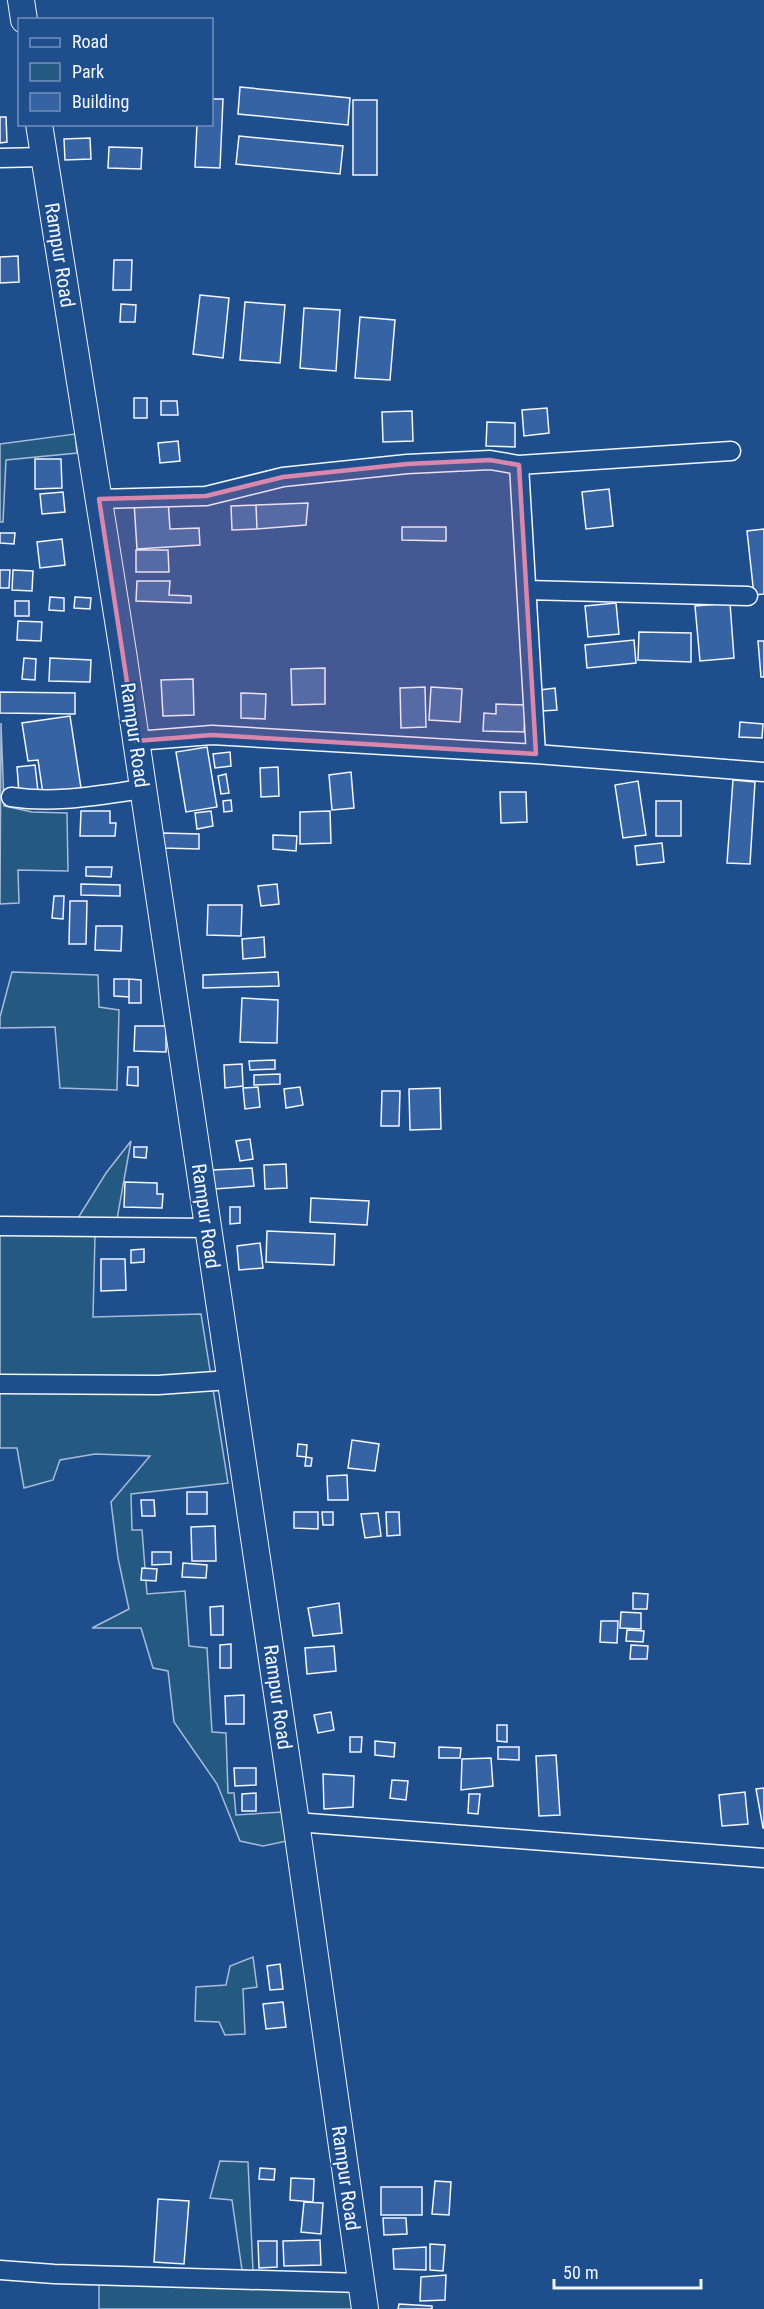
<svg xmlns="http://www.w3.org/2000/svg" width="764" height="2309" font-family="'Roboto Condensed',sans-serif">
<rect width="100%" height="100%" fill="#1f4e8c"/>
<path fill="#245a82" stroke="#a8bbd7" stroke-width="1.5" d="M 75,434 L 77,453 L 6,460 L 3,522 L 0,522 L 0,444 Z
M 1,723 L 4,806 L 32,812 L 67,813 L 68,871 L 18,870 L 19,903 L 0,904 Z
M 12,972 L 98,975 L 99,1007 L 119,1010 L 117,1090 L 60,1088 L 55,1027 L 0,1028 L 0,1017 Z
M 131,1141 L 117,1219 L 78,1218 L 106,1173 Z
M 0,1235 L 95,1236 L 93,1317 L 201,1314 L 228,1483 L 131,1494 L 132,1530 L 142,1530 L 147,1594 L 185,1591 L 189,1646 L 207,1648 L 212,1732 L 226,1733 L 228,1793 L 234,1793 L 236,1815 L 282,1812 L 287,1841 L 263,1846 L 240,1841 L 217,1784 L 174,1722 L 168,1671 L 153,1668 L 141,1628 L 92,1628 L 129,1609 L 118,1558 L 111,1502 L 150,1456 L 95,1454 L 60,1460 L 53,1480 L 24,1488 L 17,1448 L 0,1448 Z
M 253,1957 L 257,1987 L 243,1989 L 245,2034 L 225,2035 L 219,2022 L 195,2021 L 196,1987 L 226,1985 L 230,1966 Z
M 220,2161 L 248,2162 L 253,2271 L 242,2270 L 232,2200 L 210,2198 Z
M 99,2281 L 352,2289 L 354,2309 L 99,2309 Z"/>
<path fill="#3563a3" stroke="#f2f6ff" stroke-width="1.5" d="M 240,87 L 350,98 L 348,125 L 238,114 Z
M 212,99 L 223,99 L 220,168 L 195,167 L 197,124 L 212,124 Z
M 353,100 L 377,100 L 377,175 L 353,175 Z
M 0,117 L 6,117 L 7,142 L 0,143 Z
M 239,136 L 343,146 L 340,174 L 236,164 Z
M 90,138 L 91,159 L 65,160 L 64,139 Z
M 109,147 L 142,148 L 141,169 L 108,168 Z
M 18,256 L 19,282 L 0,283 L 0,257 Z
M 114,260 L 132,260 L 131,290 L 113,290 Z
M 200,295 L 229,298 L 223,358 L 193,354 Z
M 245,302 L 285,305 L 280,363 L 240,360 Z
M 121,304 L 136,305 L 135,322 L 120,322 Z
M 304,308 L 340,310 L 336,371 L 300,368 Z
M 360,317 L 395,320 L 390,380 L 355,378 Z
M 134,398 L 147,398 L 147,418 L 134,418 Z
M 161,401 L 177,401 L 178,415 L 161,415 Z
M 547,408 L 549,433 L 524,436 L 522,410 Z
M 412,411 L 413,441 L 383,442 L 382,412 Z
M 487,422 L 515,423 L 515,447 L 486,446 Z
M 178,441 L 180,461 L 160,463 L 158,443 Z
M 35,459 L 61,459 L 62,488 L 35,489 Z
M 609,489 L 613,526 L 586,529 L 582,492 Z
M 63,492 L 65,512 L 42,514 L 40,494 Z
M 168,499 L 170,529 L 199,528 L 200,545 L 137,549 L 134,502 Z
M 308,503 L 306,525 L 257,529 L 256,505 Z
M 256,505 L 257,529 L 232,530 L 231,506 Z
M 402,527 L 446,527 L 446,541 L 402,540 Z
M 764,529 L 764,594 L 754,595 L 747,531 Z
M 0,533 L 15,533 L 14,544 L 0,543 Z
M 62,539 L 65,565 L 40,568 L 37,542 Z
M 136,550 L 168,550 L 169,572 L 136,572 Z
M 0,570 L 10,570 L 9,588 L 0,588 Z
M 13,570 L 33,571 L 32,591 L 12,590 Z
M 137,581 L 170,581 L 169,595 L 191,596 L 191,603 L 136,601 Z
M 50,597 L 64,598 L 64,611 L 49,610 Z
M 75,597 L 91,598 L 90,609 L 74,608 Z
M 15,601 L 29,601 L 29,616 L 15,616 Z
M 616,603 L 619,634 L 588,637 L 585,606 Z
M 730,603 L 734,658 L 700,661 L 695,606 Z
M 18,621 L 42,622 L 41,641 L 17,640 Z
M 639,632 L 691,633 L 691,662 L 638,660 Z
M 634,640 L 636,663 L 587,668 L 585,645 Z
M 758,641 L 764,641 L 764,677 L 761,677 Z
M 24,658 L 36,659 L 35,680 L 22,679 Z
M 50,658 L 91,660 L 90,682 L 49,681 Z
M 325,668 L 325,704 L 292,705 L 291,669 Z
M 193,679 L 194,715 L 163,716 L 161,680 Z
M 425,687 L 426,727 L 401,728 L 400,688 Z
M 431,687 L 462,689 L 460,722 L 429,720 Z
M 555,688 L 557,710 L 542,711 L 540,690 Z
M 0,692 L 75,693 L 75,714 L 0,713 Z
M 241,693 L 266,694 L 265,719 L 241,718 Z
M 496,704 L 526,705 L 524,732 L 483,731 L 484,713 L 496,714 Z
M 70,716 L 81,788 L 43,794 L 38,760 L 28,761 L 22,723 Z
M 740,722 L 763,724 L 762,738 L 739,737 Z
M 207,747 L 217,807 L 186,812 L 176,752 Z
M 230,752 L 231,766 L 215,768 L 213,754 Z
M 35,765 L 38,791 L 19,793 L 17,767 Z
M 278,767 L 279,796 L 261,797 L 260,768 Z
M 351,772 L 354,808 L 332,810 L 329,775 Z
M 226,774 L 229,793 L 221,794 L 218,776 Z
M 733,780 L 755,782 L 750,864 L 727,863 Z
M 638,781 L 646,835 L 623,838 L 615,785 Z
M 500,792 L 526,792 L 527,822 L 501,823 Z
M 231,800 L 232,811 L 224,812 L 223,801 Z
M 656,801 L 681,801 L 681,836 L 656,836 Z
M 81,811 L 110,811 L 110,823 L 116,823 L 115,836 L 80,836 Z
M 211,811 L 213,826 L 197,829 L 195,813 Z
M 330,811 L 331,843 L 300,844 L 300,812 Z
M 163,833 L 199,834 L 199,849 L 163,848 Z
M 273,835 L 297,836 L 296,851 L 273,849 Z
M 662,843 L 664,862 L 637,865 L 635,846 Z
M 86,867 L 112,867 L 111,877 L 86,876 Z
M 81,884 L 120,885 L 120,896 L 81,895 Z
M 277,884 L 279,904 L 261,906 L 258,886 Z
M 54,896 L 64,896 L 63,919 L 52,918 Z
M 70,901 L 87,901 L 86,944 L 69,944 Z
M 208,905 L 242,905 L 241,936 L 207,935 Z
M 96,926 L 122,926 L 121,951 L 95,950 Z
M 264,937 L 265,957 L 243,959 L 242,939 Z
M 278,972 L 279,986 L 203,988 L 203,975 Z
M 114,979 L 129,979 L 129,997 L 114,996 Z
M 129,979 L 141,980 L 141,1003 L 129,1003 Z
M 242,998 L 278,1000 L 277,1043 L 240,1042 Z
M 135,1026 L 166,1026 L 166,1052 L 134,1051 Z
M 275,1060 L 275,1069 L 250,1070 L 249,1061 Z
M 242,1064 L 243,1086 L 225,1088 L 224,1065 Z
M 128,1067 L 138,1067 L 138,1086 L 127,1085 Z
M 280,1074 L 280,1084 L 254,1085 L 254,1075 Z
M 258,1087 L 260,1107 L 245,1109 L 243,1088 Z
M 300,1087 L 303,1105 L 286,1108 L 284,1089 Z
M 440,1088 L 441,1129 L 410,1130 L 409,1089 Z
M 382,1091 L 400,1091 L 399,1126 L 381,1126 Z
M 250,1139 L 253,1159 L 240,1161 L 236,1141 Z
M 134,1147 L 147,1147 L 146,1158 L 134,1157 Z
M 286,1164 L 287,1188 L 265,1189 L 264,1165 Z
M 252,1168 L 254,1186 L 215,1189 L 213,1170 Z
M 125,1182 L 157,1183 L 157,1194 L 163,1194 L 162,1208 L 124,1207 Z
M 311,1198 L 369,1201 L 367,1225 L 310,1222 Z
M 230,1207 L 240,1207 L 240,1223 L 230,1224 Z
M 267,1231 L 335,1234 L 334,1265 L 266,1262 Z
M 260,1243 L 263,1268 L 239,1270 L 237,1246 Z
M 144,1249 L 144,1262 L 131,1263 L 131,1250 Z
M 101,1259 L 125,1259 L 126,1290 L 101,1291 Z
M 352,1440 L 379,1444 L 375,1471 L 348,1468 Z
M 298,1444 L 307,1445 L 306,1457 L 297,1456 Z
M 306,1457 L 312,1458 L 311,1466 L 305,1466 Z
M 347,1475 L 348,1500 L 328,1500 L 327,1476 Z
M 187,1492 L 207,1492 L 207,1514 L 187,1514 Z
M 141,1500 L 154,1500 L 155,1516 L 142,1516 Z
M 294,1512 L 318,1512 L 318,1529 L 294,1528 Z
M 322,1512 L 333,1512 L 333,1525 L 323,1525 Z
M 386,1512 L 399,1512 L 400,1535 L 387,1536 Z
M 378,1513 L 381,1536 L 365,1538 L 361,1514 Z
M 215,1526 L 216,1561 L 192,1561 L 191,1527 Z
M 152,1552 L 171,1552 L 171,1564 L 152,1565 Z
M 183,1563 L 207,1565 L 206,1578 L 182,1577 Z
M 142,1568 L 157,1569 L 156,1581 L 141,1580 Z
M 633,1593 L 648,1594 L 647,1609 L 633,1609 Z
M 339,1603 L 342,1633 L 313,1636 L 308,1608 Z
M 223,1606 L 223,1635 L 211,1635 L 210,1607 Z
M 621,1612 L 641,1613 L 641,1629 L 620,1628 Z
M 601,1621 L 618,1621 L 617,1643 L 600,1642 Z
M 627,1630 L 644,1631 L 643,1642 L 626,1641 Z
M 231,1644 L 231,1668 L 220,1668 L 220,1645 Z
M 631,1645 L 648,1646 L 647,1659 L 630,1659 Z
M 334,1646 L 336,1671 L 307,1674 L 305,1648 Z
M 244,1695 L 244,1724 L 226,1724 L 225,1696 Z
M 331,1712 L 334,1730 L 318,1733 L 314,1715 Z
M 497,1725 L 507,1725 L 507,1742 L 497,1741 Z
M 350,1737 L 362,1737 L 361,1752 L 350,1752 Z
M 375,1741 L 395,1743 L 394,1757 L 375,1755 Z
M 439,1747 L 461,1748 L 460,1758 L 439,1758 Z
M 498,1747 L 519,1747 L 519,1760 L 498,1759 Z
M 556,1755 L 560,1815 L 539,1816 L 536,1756 Z
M 491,1758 L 493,1786 L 461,1790 L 462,1759 Z
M 234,1768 L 256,1768 L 256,1785 L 235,1786 Z
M 323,1774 L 354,1776 L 353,1807 L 324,1809 Z
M 392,1780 L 408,1781 L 406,1800 L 390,1798 Z
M 764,1788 L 764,1828 L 763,1828 L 756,1789 Z
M 745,1792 L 748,1824 L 722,1826 L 719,1795 Z
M 256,1793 L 256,1811 L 242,1811 L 242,1794 Z
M 469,1794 L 480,1794 L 478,1814 L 468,1813 Z
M 280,1964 L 283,1989 L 270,1990 L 267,1966 Z
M 283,2002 L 286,2027 L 266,2029 L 263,2004 Z
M 260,2168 L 275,2169 L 274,2180 L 259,2179 Z
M 291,2178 L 314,2179 L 313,2202 L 290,2200 Z
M 435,2181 L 451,2182 L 449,2215 L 432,2214 Z
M 381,2187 L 422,2187 L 422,2215 L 381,2215 Z
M 158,2199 L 189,2201 L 184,2264 L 154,2262 Z
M 304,2202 L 323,2203 L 321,2234 L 301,2232 Z
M 383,2218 L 406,2218 L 407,2234 L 384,2235 Z
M 320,2240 L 321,2265 L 284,2266 L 283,2241 Z
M 258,2241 L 277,2241 L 277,2267 L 259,2268 Z
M 430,2244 L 445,2245 L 443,2271 L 430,2270 Z
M 426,2247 L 426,2270 L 394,2269 L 393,2249 Z
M 446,2275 L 445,2300 L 420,2301 L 421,2277 Z
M 399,2304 L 432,2306 L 432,2309 L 398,2309 Z"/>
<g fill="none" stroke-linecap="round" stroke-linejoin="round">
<defs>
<path id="minor" d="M 0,158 L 43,157
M 519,465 L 536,754
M 99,499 L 206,496 L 283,477 L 407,464 L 490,460 L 519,465 L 731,451
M 527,590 L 748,596
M 136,741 L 212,735 L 536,754 L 764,772
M 11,797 C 56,804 98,795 143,789
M 0,1226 L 208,1228
M 0,1384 L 158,1385 L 230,1380
M 296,1822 L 764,1858
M 0,2270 L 54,2274 L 361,2283"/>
<path id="secondary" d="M 21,0 L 24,20
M 39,124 L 123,652 L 296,1822 L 365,2309"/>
</defs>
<use href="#minor" stroke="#f2f6ff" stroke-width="21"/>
<use href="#secondary" stroke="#f2f6ff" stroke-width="28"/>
<use href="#minor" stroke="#1f4e8c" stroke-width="18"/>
<use href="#secondary" stroke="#1f4e8c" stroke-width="26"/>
</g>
<path fill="#da87ad" fill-opacity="0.2" stroke="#da87ad" stroke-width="4.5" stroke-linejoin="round" d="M 490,460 L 519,465 L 536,754 L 212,735 L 136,741 L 99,499 L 206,496 L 283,477 L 407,464 Z"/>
<g text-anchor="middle" stroke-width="4.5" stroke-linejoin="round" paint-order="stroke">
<g font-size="20" fill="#f2f6ff" stroke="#1f4e8c">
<text transform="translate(60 255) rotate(81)" y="7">Rampur Road</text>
<text transform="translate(135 735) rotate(82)" y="7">Rampur Road</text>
<text transform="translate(206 1216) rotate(82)" y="7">Rampur Road</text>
<text transform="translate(278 1697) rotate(82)" y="7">Rampur Road</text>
<text transform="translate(346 2178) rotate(82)" y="7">Rampur Road</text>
</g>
</g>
<rect x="18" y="18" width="195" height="108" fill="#1f4e8c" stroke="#7391ba" stroke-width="1.5"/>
<rect x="30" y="38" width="30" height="9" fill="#1f4e8c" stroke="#7391ba" stroke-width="1.5"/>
<text x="72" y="48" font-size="18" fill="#f2f6ff">Road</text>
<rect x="30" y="63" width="30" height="18" fill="#245a82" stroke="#7391ba" stroke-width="1.5"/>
<text x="72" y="78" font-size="18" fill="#f2f6ff">Park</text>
<rect x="30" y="93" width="30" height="18" fill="#3563a3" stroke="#7391ba" stroke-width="1.5"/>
<text x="72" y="108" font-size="18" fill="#f2f6ff">Building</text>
<path d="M554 2279v9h147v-9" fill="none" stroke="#f2f6ff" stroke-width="3"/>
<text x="563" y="2279" font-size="18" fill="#f2f6ff" stroke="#1f4e8c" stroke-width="4.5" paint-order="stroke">50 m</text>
</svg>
